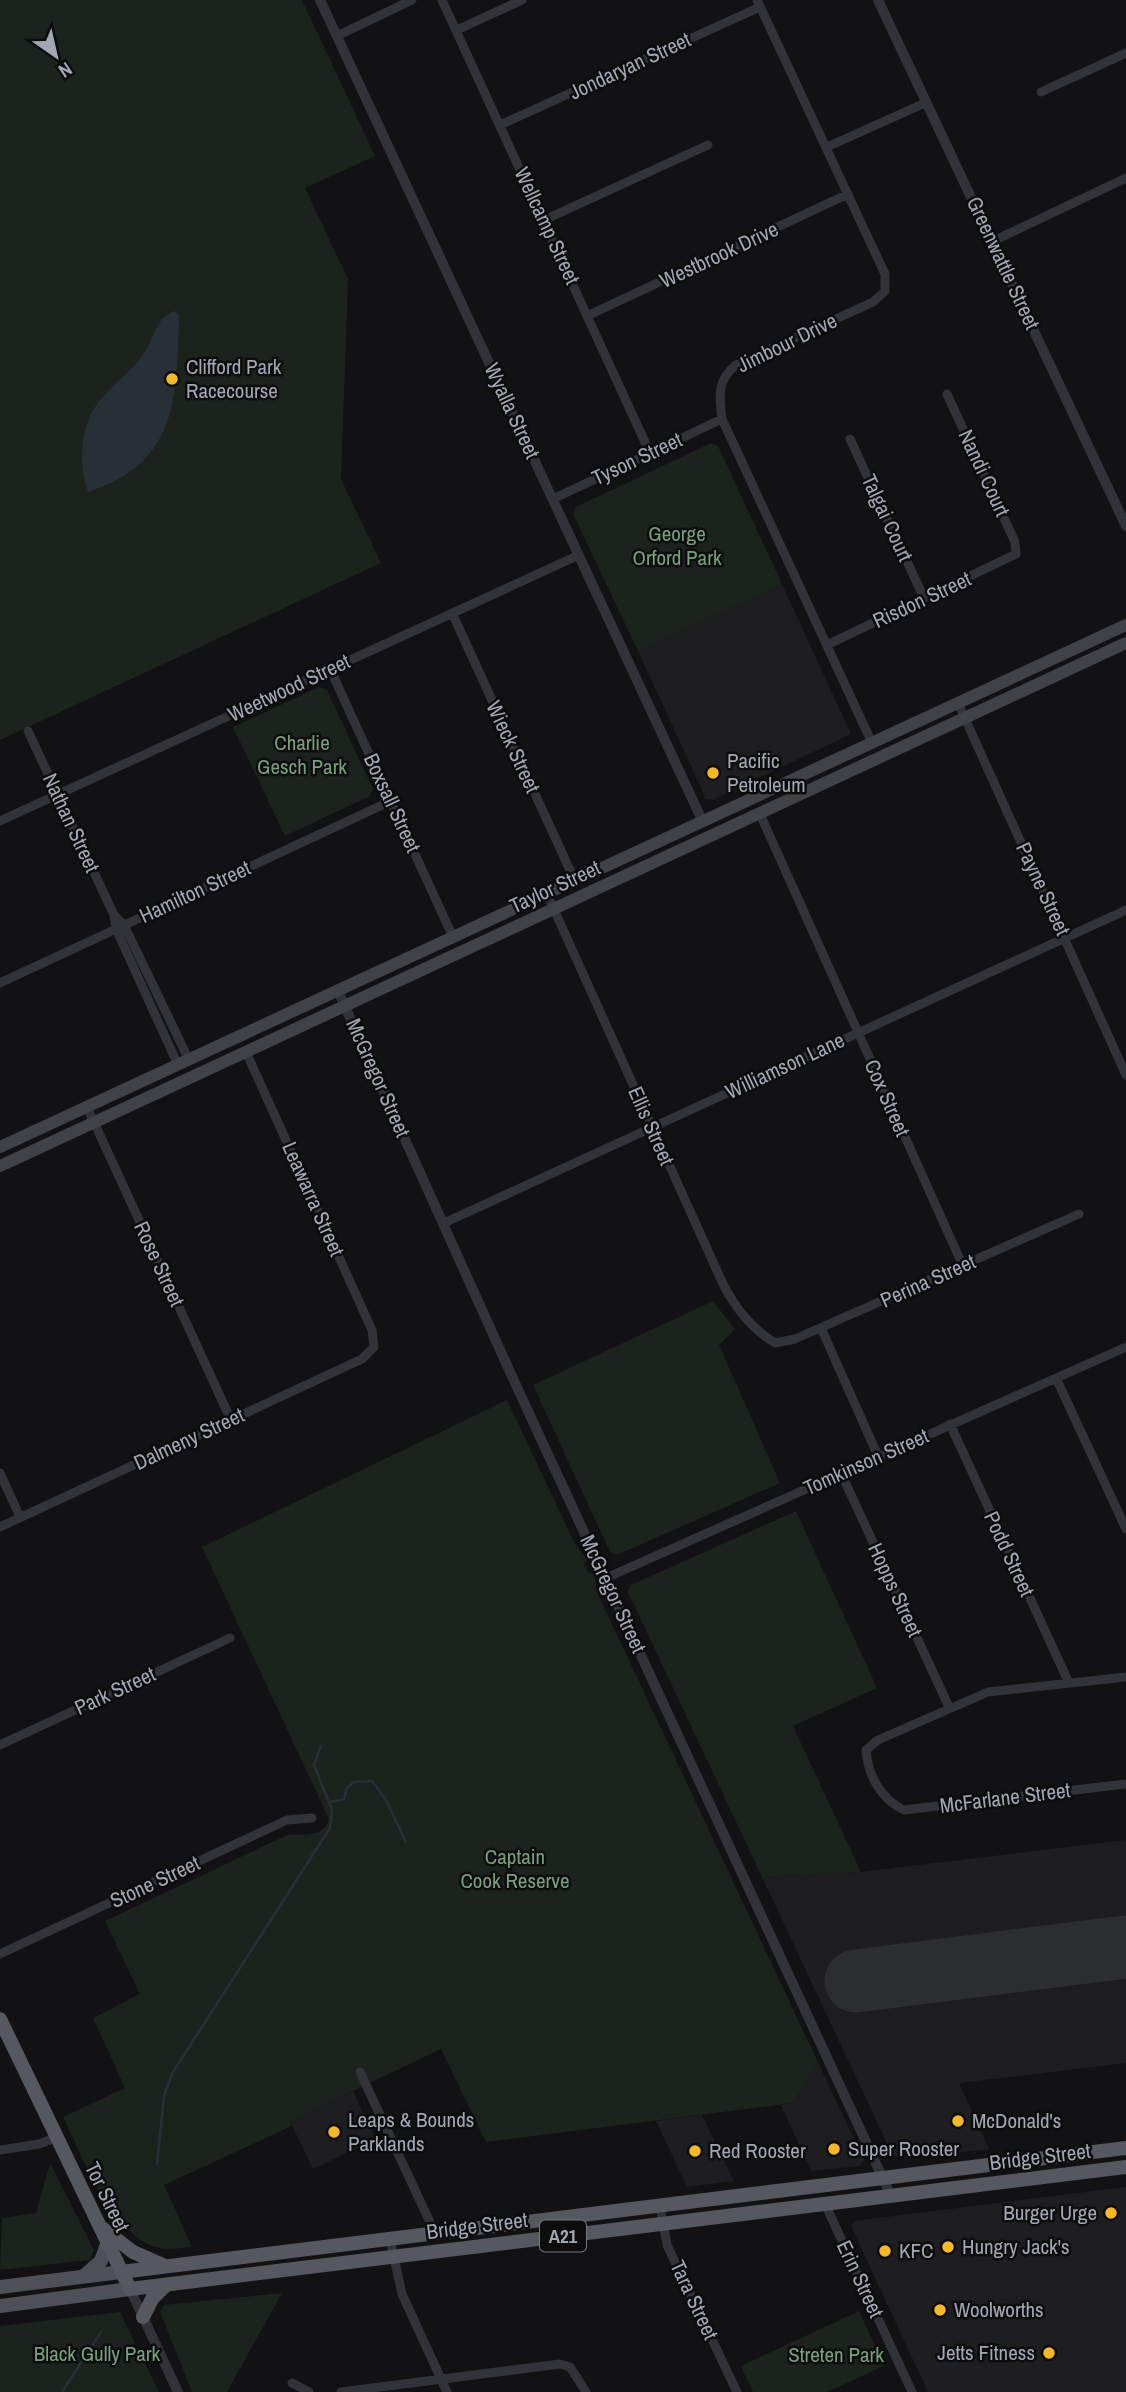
<svg xmlns="http://www.w3.org/2000/svg" width="1126" height="2392" font-family="'Archivo Narrow',sans-serif">
<rect width="100%" height="100%" fill="#121113"/>
<path fill="#1e1e20" d="M 782,584 L 851,734 L 713,800 L 706,799 L 638,651 Z
M 1126,1840 L 1126,2063 L 959,2083 L 989,2149 L 900,2159 L 892,2154 L 762,1877 L 861,1872 Z
M 818,2062 L 864,2160 L 860,2166 L 811,2171 L 781,2105 L 793,2103 Z
M 353,2091 L 376,2139 L 313,2169 L 290,2121 Z
M 702,2115 L 734,2181 L 687,2187 L 656,2121 Z
M 1126,2187 L 1126,2392 L 928,2392 L 851,2226 L 854,2221 Z"/>
<path fill="#1c231d" d="M 0,0 L 302,0 L 375,156 L 305,188 L 348,279 L 341,479 L 381,563 L 0,740 Z
M 711,443 L 718,446 L 782,584 L 638,651 L 573,514 L 576,507 Z
M 319,687 L 327,690 L 373,789 L 370,796 L 285,836 L 233,727 Z
M 713,1301 L 735,1329 L 719,1345 L 780,1483 L 617,1555 L 610,1552 L 533,1385 Z
M 507,1400 L 575,1544 L 587,1559 L 584,1564 L 588,1572 L 595,1574 L 596,1590 L 818,2062 L 793,2103 L 486,2142 L 441,2049 L 290,2121 L 292,2126 L 164,2185 L 192,2247 C 182,2248 169,2250 160,2248 C 111,2237 83,2157 63,2117 L 125,2088 L 93,2018 L 140,1994 L 105,1921 L 287,1835 C 304,1834 323,1838 329,1819 L 202,1547 Z
M 796,1511 L 877,1688 L 793,1726 L 861,1872 L 762,1877 L 628,1592 L 631,1585 Z
M 50,2163 L 94,2250 L 90,2260 L 0,2270 L 2,2218 L 36,2213 Z
M 282,2293 L 227,2392 L 192,2392 L 160,2312 L 164,2305 Z
M 859,2311 L 884,2366 L 827,2392 L 753,2392 L 741,2366 Z
M 120,2312 L 159,2392 L 0,2392 L 0,2326 Z"/>
<path fill="#283037" d="M 175,311 L 179,316 C 176,396 180,462 88,492 C 78,464 80,423 101,399 C 114,383 133,370 145,352 C 156,336 154,319 175,311 Z"/>
<g fill="none" stroke-linecap="round" stroke-linejoin="round">
<path stroke="#283037" stroke-width="2.5" d="M 330,1802 L 344,1799 L 347,1788 L 354,1782 L 372,1781 L 386,1800 L 406,1842
M 157,2164 L 164,2096 L 173,2072 L 330,1828 L 332,1810 L 314,1765 L 321,1746
M 62,2392 L 101,2332"/>
<path stroke="#2c2d31" stroke-width="63" d="M 856,1981 L 1126,1947"/>
<path stroke="#323338" stroke-width="9" d="M 442,0 L 650,453
M 757,0 L 885,274 L 885,291 L 873,302 L 736,365 C 717,380 719,396 722,419 L 872,743
M 457,30 L 522,0
M 337,36 L 412,0
M 1041,92 L 1126,53
M 500,125 L 760,7
M 827,147 L 925,103
M 544,220 L 708,145
M 993,241 L 1126,178
M 589,315 L 848,194
M 850,439 L 924,598
M 553,499 L 722,419
M 452,613 L 575,881
M 827,645 L 1016,554 L 1015,542 L 947,394
M 330,669 L 453,937
M 958,703 L 1126,1075
M 28,731 L 114,915 L 116,929 L 178,1065
M 760,814 L 963,1266
M 0,821 L 579,555
M 547,894 L 723,1284 C 736,1309 751,1328 775,1343 L 795,1339 L 1079,1214
M 114,915 L 124,925 L 189,1060
M 0,983 L 391,801
M 87,1107 L 231,1420
M 444,1223 L 1126,910
M 821,1328 L 878,1456
M 1056,1378 L 1126,1529
M 950,1424 L 1069,1683
M 0,1473 L 20,1517
M 841,1473 L 949,1707
M 0,1527 L 362,1359 L 374,1347 L 372,1330 L 246,1052
M 606,1578 L 1126,1347
M 1126,1677 L 988,1692 L 878,1740 L 866,1750 C 868,1776 881,1799 904,1810 L 1126,1784
M 0,1745 L 230,1638
M 0,1954 L 287,1820 L 312,1818
M 360,2072 L 435,2233
M 0,2150 L 39,2144 L 55,2138
M 825,2204 L 912,2392
M 660,2206 L 667,2245 L 737,2392
M 390,2239 L 402,2294 L 447,2392
M 292,2383 L 309,2392
M 341,2392 L 560,2364 L 570,2367 L 586,2392"/>
<path stroke="#323338" stroke-width="10" d="M 320,0 L 703,822
M 878,0 L 1126,526
M 338,991 L 515,1383 L 891,2196
M 130,2289 L 178,2392"/>
<path stroke="#404248" stroke-width="12" d="M 0,1147 L 1126,625
M 0,1166 L 1126,643"/>
<path stroke="#4e5057" stroke-width="14" d="M 84,2276 L 101,2261 L 107,2244
M 0,2287 L 121,2272
M 0,2306 L 130,2289"/>
<path stroke="#565860" stroke-width="14" d="M 0,2019 L 130,2289 L 1126,2167
M 102,2228 L 133,2252 L 165,2266
M 121,2272 L 1126,2148
M 143,2317 L 152,2299 L 165,2286"/>
</g>
<g fill="#f5b927" stroke="#0d0d0e" stroke-width="2.5">
<circle cx="172" cy="379" r="7"/>
<circle cx="713" cy="773" r="7"/>
<circle cx="958" cy="2121" r="7"/>
<circle cx="334" cy="2132" r="7"/>
<circle cx="834" cy="2149" r="7"/>
<circle cx="695" cy="2151" r="7"/>
<circle cx="1111" cy="2213" r="7"/>
<circle cx="948" cy="2247" r="7"/>
<circle cx="885" cy="2251" r="7"/>
<circle cx="940" cy="2310" r="7"/>
<circle cx="1049" cy="2353" r="7"/>
</g>
<g text-anchor="middle" stroke-width="5" stroke-linejoin="round" paint-order="stroke">
<rect fill="#0d0d0e" stroke="#767982" stroke-width="2" x="540" y="2220.5" width="46" height="31" rx="5"/>
<g font-size="19" font-weight="bold" fill="#a3a7b4">
<text x="563" y="2243">A21</text>
</g>
<g font-size="21" fill="#a3a7b4" stroke="#0d0d0e">
<text transform="translate(630 66) rotate(-25)" y="7">Jondaryan Street</text>
<text transform="translate(547 226) rotate(65)" y="7">Wellcamp Street</text>
<text transform="translate(719 255) rotate(-25)" y="7">Westbrook Drive</text>
<text transform="translate(1003 263) rotate(65)" y="7">Greenwattle Street</text>
<text transform="translate(787 343) rotate(-26)" y="7">Jimbour Drive</text>
<text transform="translate(512 411) rotate(65)" y="7">Wyalla Street</text>
<text transform="translate(637 459) rotate(-25)" y="7">Tyson Street</text>
<text transform="translate(984 473) rotate(65)" y="7">Nandi Court</text>
<text transform="translate(887 518) rotate(65)" y="7">Talgai Court</text>
<text transform="translate(922 600) rotate(-25)" y="7">Risdon Street</text>
<text transform="translate(289 688) rotate(-25)" y="7">Weetwood Street</text>
<text transform="translate(513 747) rotate(65)" y="7">Wieck Street</text>
<text transform="translate(392 803) rotate(65)" y="7">Boxsall Street</text>
<text transform="translate(71 823) rotate(65)" y="7">Nathan Street</text>
<text transform="translate(555 887) rotate(-25)" y="7">Taylor Street</text>
<text transform="translate(1043 889) rotate(65)" y="7">Payne Street</text>
<text transform="translate(195 892) rotate(-25)" y="7">Hamilton Street</text>
<text transform="translate(785 1066) rotate(-25)" y="7">Williamson Lane</text>
<text transform="translate(378 1078) rotate(66)" y="7">McGregor Street</text>
<text transform="translate(887 1098) rotate(66)" y="7">Cox Street</text>
<text transform="translate(651 1126) rotate(66)" y="7">Ellis Street</text>
<text transform="translate(313 1199) rotate(66)" y="7">Leawarra Street</text>
<text transform="translate(159 1264) rotate(65)" y="7">Rose Street</text>
<text transform="translate(928 1281) rotate(-24)" y="7">Perina Street</text>
<text transform="translate(189 1439) rotate(-25)" y="7">Dalmeny Street</text>
<text transform="translate(866 1462) rotate(-24)" y="7">Tomkinson Street</text>
<text transform="translate(1009 1554) rotate(65)" y="7">Podd Street</text>
<text transform="translate(895 1590) rotate(65)" y="7">Hopps Street</text>
<text transform="translate(613 1594) rotate(65)" y="7">McGregor Street</text>
<text transform="translate(115 1691) rotate(-25)" y="7">Park Street</text>
<text transform="translate(1005 1798) rotate(-7)" y="7">McFarlane Street</text>
<text transform="translate(155 1882) rotate(-25)" y="7">Stone Street</text>
<text transform="translate(1040 2157) rotate(-7)" y="7">Bridge Street</text>
<text transform="translate(107 2197) rotate(64)" y="7">Tor Street</text>
<text transform="translate(477 2226) rotate(-7)" y="7">Bridge Street</text>
<text transform="translate(860 2279) rotate(65)" y="7">Erin Street</text>
<text transform="translate(694 2300) rotate(65)" y="7">Tara Street</text>
</g>
<g font-size="21" fill="#a3a7b4" stroke="#0d0d0e" text-anchor="start">
<text x="186" y="374">Clifford Park<tspan x="186" dy="24">Racecourse</tspan></text>
<text x="727" y="768">Pacific<tspan x="727" dy="24">Petroleum</tspan></text>
<text x="348" y="2127">Leaps &amp; Bounds<tspan x="348" dy="24">Parklands</tspan></text>
<text x="972" y="2128">McDonald's</text>
<text x="848" y="2156">Super Rooster</text>
<text x="709" y="2158">Red Rooster</text>
<text x="1097" y="2220" text-anchor="end">Burger Urge</text>
<text x="962" y="2254">Hungry Jack's</text>
<text x="899" y="2258">KFC</text>
<text x="954" y="2317">Woolworths</text>
<text x="1035" y="2360" text-anchor="end">Jetts Fitness</text>
</g>
<g font-size="21" fill="#79a07d" stroke="#0d0d0e">
<text x="677" y="541">George<tspan x="677" dy="24">Orford Park</tspan></text>
<text x="302" y="750">Charlie<tspan x="302" dy="24">Gesch Park</tspan></text>
<text x="515" y="1864">Captain<tspan x="515" dy="24">Cook Reserve</tspan></text>
<text x="97" y="2361">Black Gully Park</text>
<text x="836" y="2362">Streten Park</text>
</g>
</g>
<g transform="translate(56 56) rotate(146)" stroke="#0d0d0e" stroke-width="5" paint-order="stroke">
<path d="M0-5L12 26L0 18L-12 26Z" fill="#a3a7b4"/>
<text y="-10" font-size="19" font-weight="bold" text-anchor="middle" fill="#a3a7b4">N</text>
</g>
</svg>
